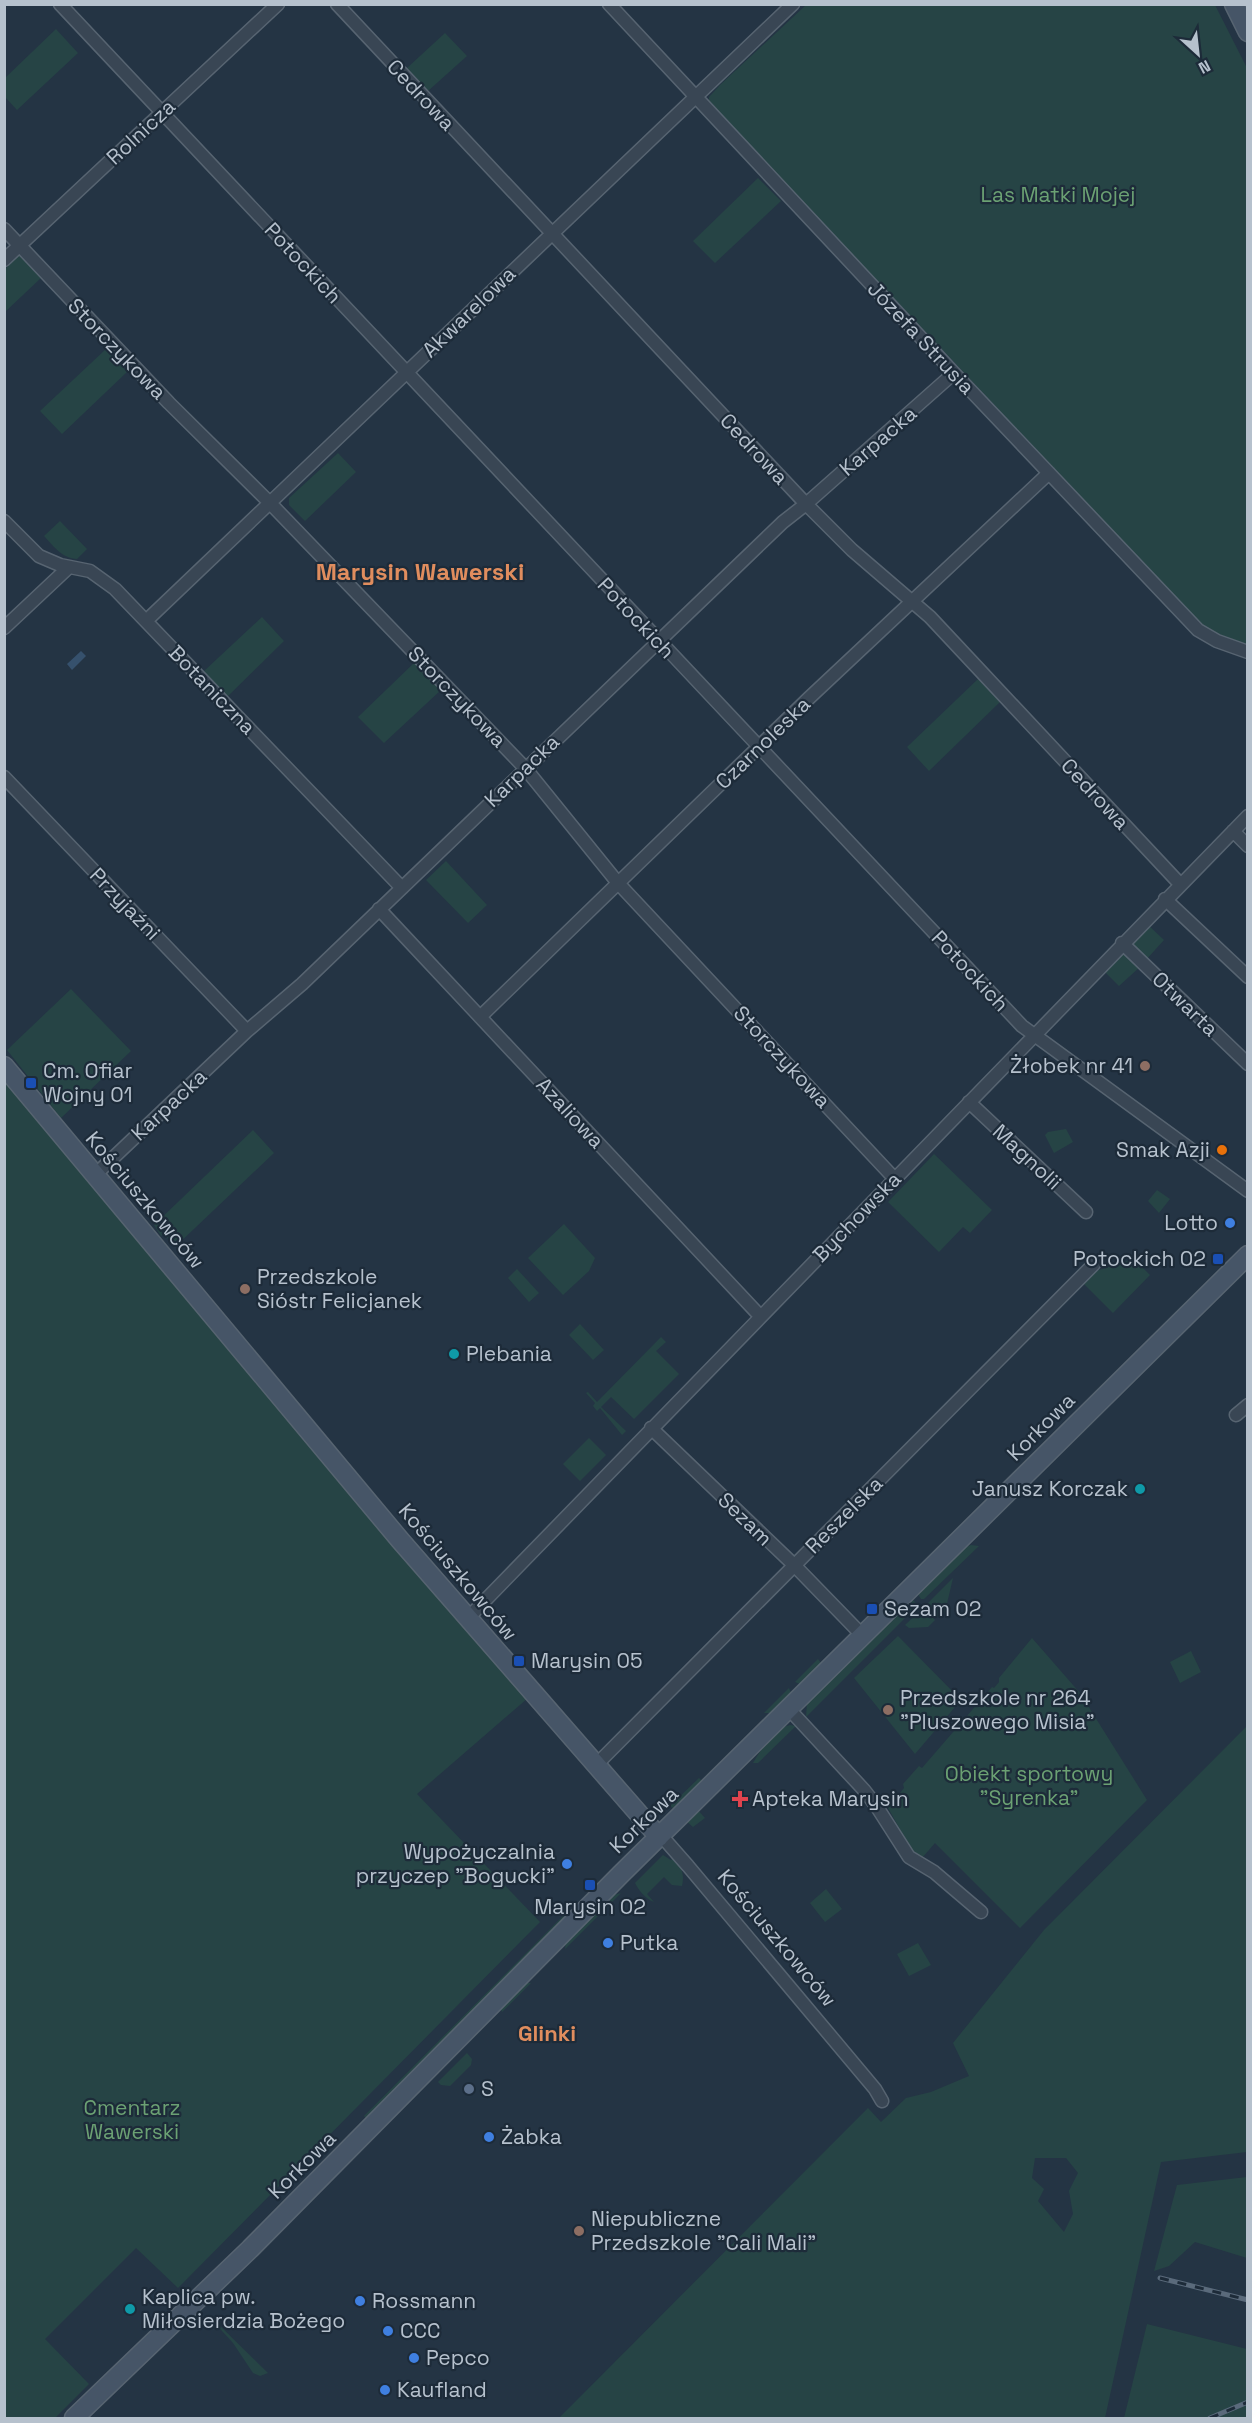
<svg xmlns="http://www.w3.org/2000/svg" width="1252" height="2423" font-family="'Space Grotesk',sans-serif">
<rect width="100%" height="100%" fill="#243444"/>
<path fill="#264445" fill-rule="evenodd" d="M 806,5 L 1215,5 L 1247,68 L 1247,645 L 1211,631 L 1200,623 L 709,102 L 709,97 L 720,85 Z
M 56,29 L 78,53 L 17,110 L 5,97 L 5,78 Z
M 445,33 L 467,56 L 428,91 L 407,68 Z
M 758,178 L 781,201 L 715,263 L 693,241 Z
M 20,254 L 42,277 L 5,312 L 5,269 Z
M 106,349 L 127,372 L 62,434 L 40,411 Z
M 338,453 L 356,472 L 305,521 L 289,505 L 289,498 Z
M 60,521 L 87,549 L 77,559 C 62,558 54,547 44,536 Z
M 262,617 L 284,641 L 227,697 L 203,672 Z
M 414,663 L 441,690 L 384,743 L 358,717 Z
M 978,679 L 1000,702 L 929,771 L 907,747 Z
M 446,861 L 487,905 L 468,923 L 426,880 Z
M 1146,923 L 1164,940 L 1145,961 L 1128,945 Z
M 1117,952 L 1126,952 L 1141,966 L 1119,986 L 1101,968 Z
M 71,989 L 131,1051 L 61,1118 L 7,1050 Z
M 4,1077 L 528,1698 L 417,1794 L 540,1922 L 178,2288 L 136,2248 L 45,2339 L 89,2384 L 55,2418 L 4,2418 Z
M 1066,1129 L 1073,1142 L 1054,1153 L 1045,1135 L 1048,1132 Z
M 253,1130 L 274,1153 L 175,1247 L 164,1234 L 161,1236 L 154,1225 Z
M 934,1154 L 992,1210 L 970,1233 L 963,1227 L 939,1252 L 888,1202 Z
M 1157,1190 L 1170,1199 L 1159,1213 L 1148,1201 Z
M 564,1224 L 595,1258 L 589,1271 L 563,1295 L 528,1258 Z
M 1134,1259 L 1150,1275 L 1113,1313 L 1083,1283 L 1096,1271 Z
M 517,1269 L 539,1293 L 529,1302 L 508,1278 Z
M 580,1324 L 604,1350 L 593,1360 L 569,1335 Z
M 661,1337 L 666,1342 L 656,1351 L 679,1374 L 634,1419 L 611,1397 L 601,1407 L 626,1431 L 622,1435 L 600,1408 L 597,1411 L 593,1406 L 595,1403 L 586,1393 L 588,1392 L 597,1402 Z
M 589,1438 L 606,1455 L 580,1481 L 563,1464 Z
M 971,1545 L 979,1546 L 924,1599 L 921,1599 L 918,1594 L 964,1548 Z
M 953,1578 L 945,1612 L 938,1617 L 926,1605 Z
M 912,1599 L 917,1604 L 916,1607 L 806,1717 L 807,1703 Z
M 924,1607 L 935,1620 L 928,1627 L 909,1628 L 905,1625 Z
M 898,1636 L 961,1700 L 915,1754 L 854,1678 Z
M 1032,1638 L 1080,1693 L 1147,1800 L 1020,1928 L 935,1843 L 922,1858 L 911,1849 L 887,1806 L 895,1793 L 900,1793 L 904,1788 L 903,1784 L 919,1766 L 922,1768 L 992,1687 L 994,1688 L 999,1682 L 999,1678 Z
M 1191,1651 L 1201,1672 L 1180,1683 L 1170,1662 Z
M 818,1659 L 821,1663 L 800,1684 L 795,1682 Z
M 789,1688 L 791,1693 L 771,1713 L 764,1713 Z
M 790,1725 L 796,1726 L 758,1763 L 753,1763 C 761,1750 774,1728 790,1725 Z
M 1247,1726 L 1247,2152 L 1161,2162 L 1105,2418 L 559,2418 L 868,2108 L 881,2122 L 906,2098 L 931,2092 L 969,2076 L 953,2043 L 1044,1930 ZM 1035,2158 L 1066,2158 L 1078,2173 L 1069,2191 L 1073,2214 L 1064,2232 L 1038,2201 L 1044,2189 L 1032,2178 Z
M 699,1778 L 702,1781 L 674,1809 L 670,1806 Z
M 697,1809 L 705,1818 L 693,1827 L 686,1821 Z
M 663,1855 L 671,1860 L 674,1857 C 681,1867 685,1873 682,1886 L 672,1885 L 664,1877 L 647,1894 L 654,1902 C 646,1899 639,1891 635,1883 Z
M 826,1889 L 842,1909 L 825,1922 L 810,1903 Z
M 621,1893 L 565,1949 L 566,1942 L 611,1896 Z
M 564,1915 L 566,1918 L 366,2118 L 364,2116 Z
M 918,1943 L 931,1965 L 909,1976 L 897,1954 Z
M 527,1983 L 531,1983 L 502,2012 L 501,2009 Z
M 467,2053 L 472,2059 L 471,2065 L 450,2086 L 441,2085 L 438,2082 Z
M 1247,2177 L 1247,2258 L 1195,2242 L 1169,2266 L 1154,2271 L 1177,2185 Z
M 213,2319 L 268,2373 L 260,2376 L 253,2373 L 233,2343 L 212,2320 Z
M 1147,2324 L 1247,2349 L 1247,2418 L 1124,2418 Z"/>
<path fill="#36516d" d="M 81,651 L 86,656 L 72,670 L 67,664 Z"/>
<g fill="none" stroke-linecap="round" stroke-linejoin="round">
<defs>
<path id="street" d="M 60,4 L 1022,1026 L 1248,1191
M 337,4 L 806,504 L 852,550 L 930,617 L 1180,884
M 609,4 L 954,373 L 1198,630 L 1217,641 L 1248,652
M 4,229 L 169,403 L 270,503 L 525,768 L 618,883 L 894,1178
M 4,260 L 278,4
M 4,521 L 39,556 L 60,565 L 90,571 L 115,589 L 402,888
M 146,621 L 793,4
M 4,628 L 69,567
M 4,777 L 247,1031
M 1233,831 L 1248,846
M 1165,899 L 1248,977
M 379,909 L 760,1316
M 1122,943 L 1248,1064
M 480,1017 L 809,698 L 1049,473
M 969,1102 L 1086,1212
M 95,1175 L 247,1031 L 302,984 L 783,522 L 806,504 L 954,373
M 1236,1415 L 1248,1405
M 651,1428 L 794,1565 L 863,1636
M 467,1619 L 1248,816
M 788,1708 L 864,1790 L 877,1807 L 909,1857 L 934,1872 L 981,1912
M 595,1766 L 1094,1264
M 659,1837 L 666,1841 L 688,1866 L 875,2089 L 882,2101"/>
<path id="secondary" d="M 1234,4 L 1248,32
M 4,1066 L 400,1540 L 659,1837
M 74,2418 L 250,2249 L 621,1874 L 1248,1255"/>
</defs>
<use href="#street" stroke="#576471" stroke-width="15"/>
<use href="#secondary" stroke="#576471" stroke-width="21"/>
<use href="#street" stroke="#394654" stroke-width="12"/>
<use href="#secondary" stroke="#465567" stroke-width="18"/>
<defs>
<path id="rail" d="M 1160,2278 L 1248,2300
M 1210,2418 L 1248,2402"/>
</defs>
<use href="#rail" stroke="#5a6a7b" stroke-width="5"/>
<use href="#rail" stroke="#1d2b39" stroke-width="3" stroke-dasharray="9" stroke-linecap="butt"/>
</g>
<g fill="#8d6e63" stroke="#1d2b39" stroke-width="2">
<circle cx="1145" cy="1066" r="6"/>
<circle cx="245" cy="1289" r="6"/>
<circle cx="888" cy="1710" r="6"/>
<circle cx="579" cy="2231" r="6"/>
</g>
<g fill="#1a4fb4" stroke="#1d2b39" stroke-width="2">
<rect x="25" y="1077" width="12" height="12" rx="3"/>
<rect x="1212" y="1253" width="12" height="12" rx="3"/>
<rect x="866" y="1603" width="12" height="12" rx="3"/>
<rect x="513" y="1655" width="12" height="12" rx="3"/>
<rect x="584" y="1879" width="12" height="12" rx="3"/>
</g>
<circle fill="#e8710a" stroke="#1d2b39" stroke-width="2" cx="1222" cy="1150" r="6"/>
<g fill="#3f7fe0" stroke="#1d2b39" stroke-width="2">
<circle cx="1230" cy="1223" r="6"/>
<circle cx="567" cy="1864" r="6"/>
<circle cx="608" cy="1943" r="6"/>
<circle cx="489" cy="2137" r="6"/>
<circle cx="360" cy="2301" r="6"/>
<circle cx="388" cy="2331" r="6"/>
<circle cx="414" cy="2358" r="6"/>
<circle cx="385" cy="2390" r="6"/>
</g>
<g fill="#0f9aa8" stroke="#1d2b39" stroke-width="2">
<circle cx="454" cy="1354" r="6"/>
<circle cx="1140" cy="1489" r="6"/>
<circle cx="130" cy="2309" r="6"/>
</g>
<path fill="#e0444e" stroke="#1d2b39" stroke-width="2" d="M737 1790h6v6h6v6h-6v6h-6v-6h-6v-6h6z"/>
<circle fill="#5c6f8a" stroke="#1d2b39" stroke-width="2" cx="469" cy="2089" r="6"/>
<g text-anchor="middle" stroke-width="4.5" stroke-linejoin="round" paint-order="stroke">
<g font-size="21" fill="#b6c1cd" stroke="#1d2b39">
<text transform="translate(421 95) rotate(47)" y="7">Cedrowa</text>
<text transform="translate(141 132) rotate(-43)" y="7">Rolnicza</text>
<text transform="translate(303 263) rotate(47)" y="7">Potockich</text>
<text transform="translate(469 312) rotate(-44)" y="7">Akwarelowa</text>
<text transform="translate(921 338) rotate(47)" y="7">Józefa Strusia</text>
<text transform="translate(117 349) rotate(46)" y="7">Storczykowa</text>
<text transform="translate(878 441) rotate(-41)" y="7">Karpacka</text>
<text transform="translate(754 449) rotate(47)" y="7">Cedrowa</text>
<text transform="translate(636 618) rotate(47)" y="7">Potockich</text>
<text transform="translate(212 690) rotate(46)" y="7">Botaniczna</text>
<text transform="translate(457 697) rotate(46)" y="7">Storczykowa</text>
<text transform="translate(763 743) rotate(-44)" y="7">Czarnoleska</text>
<text transform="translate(522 771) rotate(-44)" y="7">Karpacka</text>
<text transform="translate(1095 794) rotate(47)" y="7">Cedrowa</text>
<text transform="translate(125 904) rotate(46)" y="7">Przyjaźni</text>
<text transform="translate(970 971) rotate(47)" y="7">Potockich</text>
<text transform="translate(1185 1004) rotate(44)" y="7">Otwarta</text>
<text transform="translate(782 1057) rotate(47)" y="7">Storczykowa</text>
<text transform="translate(169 1105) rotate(-43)" y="7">Karpacka</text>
<text transform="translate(570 1113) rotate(47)" y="7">Azaliowa</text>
<text transform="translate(1027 1157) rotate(43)" y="7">Magnolii</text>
<text transform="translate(145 1200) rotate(50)" y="7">Kościuszkowców</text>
<text transform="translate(857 1217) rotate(-46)" y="7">Bychowska</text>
<text transform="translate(1041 1427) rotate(-45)" y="7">Korkowa</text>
<text transform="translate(844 1515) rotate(-45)" y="7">Reszelska</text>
<text transform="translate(745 1519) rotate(44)" y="7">Sezam</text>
<text transform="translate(458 1572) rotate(50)" y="7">Kościuszkowców</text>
<text transform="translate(644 1820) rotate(-44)" y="7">Korkowa</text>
<text transform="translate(777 1938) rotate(50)" y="7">Kościuszkowców</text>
<text transform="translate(302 2165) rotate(-45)" y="7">Korkowa</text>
</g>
<g font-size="21" fill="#6ba173" stroke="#1d2b39">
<text x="1058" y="202">Las Matki Mojej</text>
<text x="1029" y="1781">Obiekt sportowy<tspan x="1029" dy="24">"Syrenka"</tspan></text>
<text x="132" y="2115">Cmentarz<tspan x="132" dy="24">Wawerski</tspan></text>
</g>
<g font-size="21" fill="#b6c1cd" stroke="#1d2b39" text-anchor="start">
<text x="1133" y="1073" text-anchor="end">Żłobek nr 41</text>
<text x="43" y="1078">Cm. Ofiar<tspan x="43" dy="24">Wojny 01</tspan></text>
<text x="1210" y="1157" text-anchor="end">Smak Azji</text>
<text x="1218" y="1230" text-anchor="end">Lotto</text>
<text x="1206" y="1266" text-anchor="end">Potockich 02</text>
<text x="257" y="1284">Przedszkole<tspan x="257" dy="24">Sióstr Felicjanek</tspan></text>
<text x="466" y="1361">Plebania</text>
<text x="1128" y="1496" text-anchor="end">Janusz Korczak</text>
<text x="884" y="1616">Sezam 02</text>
<text x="531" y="1668">Marysin 05</text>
<text x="900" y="1705">Przedszkole nr 264<tspan x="900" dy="24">"Pluszowego Misia"</tspan></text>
<text x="752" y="1806">Apteka Marysin</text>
<text x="555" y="1859" text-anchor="end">Wypożyczalnia<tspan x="555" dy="24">przyczep "Bogucki"</tspan></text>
<text x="590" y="1914" text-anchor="middle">Marysin 02</text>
<text x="620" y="1950">Putka</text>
<text x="481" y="2096">S</text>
<text x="501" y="2144">Żabka</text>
<text x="591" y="2226">Niepubliczne<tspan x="591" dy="24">Przedszkole "Cali Mali"</tspan></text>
<text x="142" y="2304">Kaplica pw.<tspan x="142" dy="24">Miłosierdzia Bożego</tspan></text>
<text x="372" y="2308">Rossmann</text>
<text x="400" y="2338">CCC</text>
<text x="426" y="2365">Pepco</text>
<text x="397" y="2397">Kaufland</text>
</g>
<g font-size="22" font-weight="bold" fill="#e08d5e" stroke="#1d2b39">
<text x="547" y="2041">Glinki</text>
</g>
<g font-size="24" font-weight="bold" fill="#e08d5e" stroke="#1d2b39">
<text x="420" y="580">Marysin Wawerski</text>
</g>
</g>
<rect width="1252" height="2423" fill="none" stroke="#b6c1cd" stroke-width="12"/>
<g transform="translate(1198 54) rotate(153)" stroke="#1d2b39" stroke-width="4.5" paint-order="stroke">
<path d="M0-4.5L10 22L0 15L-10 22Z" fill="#b6c1cd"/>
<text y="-9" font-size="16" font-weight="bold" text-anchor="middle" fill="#b6c1cd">N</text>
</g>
</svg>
